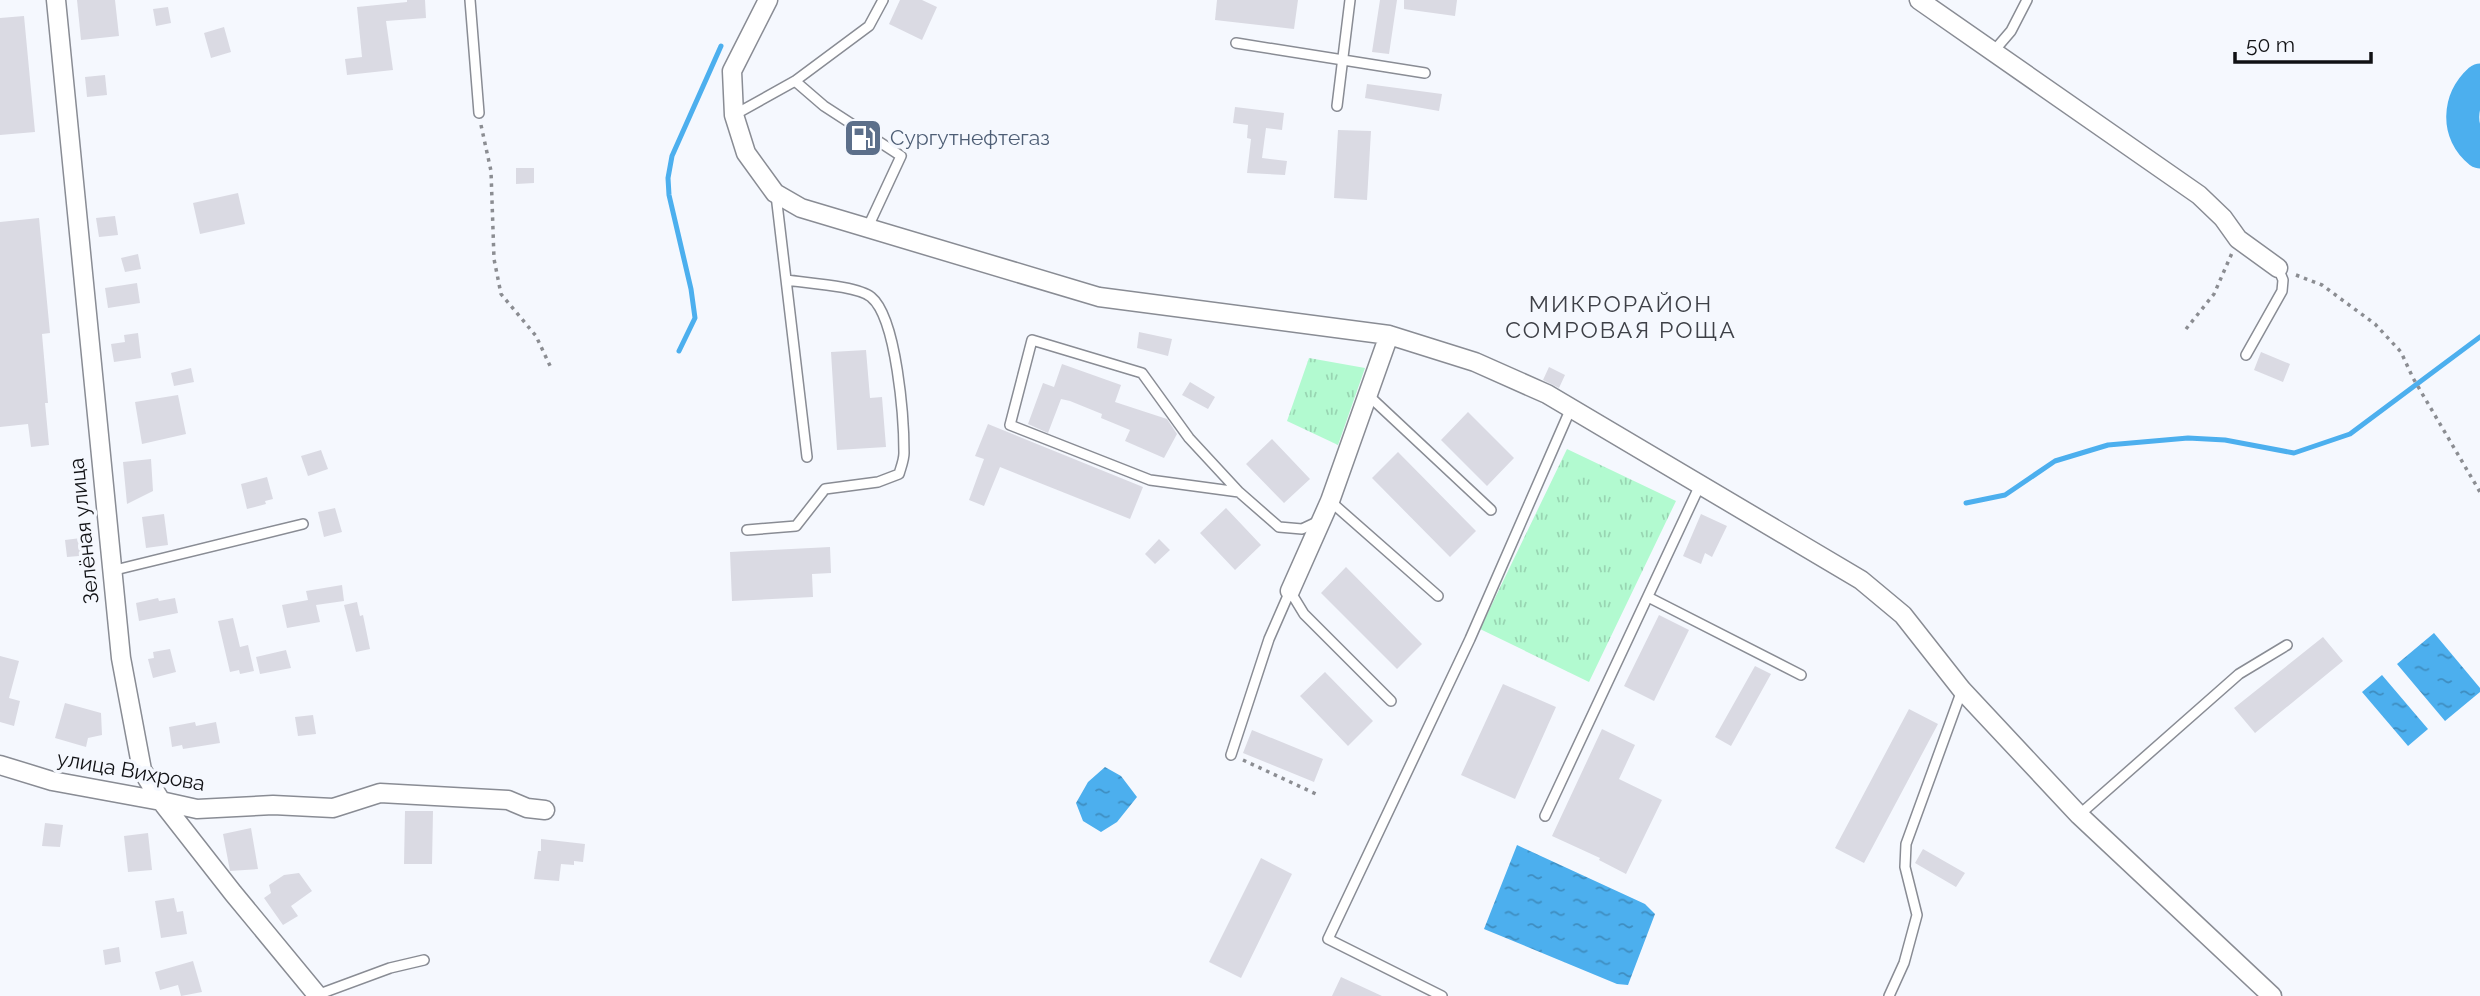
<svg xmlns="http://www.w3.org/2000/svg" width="2480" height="996" font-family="Raleway,sans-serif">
<defs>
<pattern id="park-tufts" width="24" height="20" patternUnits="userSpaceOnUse" patternTransform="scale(1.75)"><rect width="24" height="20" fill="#b2fad0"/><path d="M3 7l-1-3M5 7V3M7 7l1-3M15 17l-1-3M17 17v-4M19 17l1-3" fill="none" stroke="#98d5b2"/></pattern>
<pattern id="water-ripples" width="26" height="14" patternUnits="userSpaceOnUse" patternTransform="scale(1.75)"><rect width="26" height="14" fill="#4cafee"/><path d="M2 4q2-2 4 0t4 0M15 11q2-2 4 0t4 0" fill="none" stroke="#3e8dc0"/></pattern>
</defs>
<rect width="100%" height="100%" fill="#f5f8fe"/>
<path fill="url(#park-tufts)" d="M 1309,358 L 1365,368 L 1338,445 L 1287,421 Z
M 1567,449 L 1676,501 L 1589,682 L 1480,629 Z"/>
<path fill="url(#water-ripples)" d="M 2434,633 L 2480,688 L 2480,692 L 2445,721 L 2397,664 Z
M 2382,675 L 2428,729 L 2408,746 L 2362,692 Z
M 1105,767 L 1121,776 L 1137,797 L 1117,822 L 1101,832 L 1083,821 L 1076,803 L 1088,782 Z
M 1517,845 L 1645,904 L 1655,914 L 1628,985 L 1617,984 L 1484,929 Z"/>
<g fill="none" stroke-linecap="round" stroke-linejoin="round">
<path stroke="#4cafee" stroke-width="5" d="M 679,351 L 695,318 L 691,289 L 669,195 L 668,178 L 672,156 L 721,46
M 1966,503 L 2005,495 L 2055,461 L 2108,445 L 2188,438 L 2225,440 L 2294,453 L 2350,434 L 2480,337"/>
<path stroke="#4cafee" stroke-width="33" d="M 2480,80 C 2458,100 2456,133 2480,152"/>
</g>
<path fill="#dadae3" d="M 77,0 L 115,0 L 119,36 L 81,40 Z
M 407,0 L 425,0 L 426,18 L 386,21 L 393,70 L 347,75 L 345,59 L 362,57 L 357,7 L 407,2 Z
M 900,0 L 922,0 L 937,7 L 922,40 L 889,24 Z
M 1217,0 L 1298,0 L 1294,29 L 1215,20 Z
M 1380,0 L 1397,0 L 1389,54 L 1372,52 Z
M 1404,0 L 1457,0 L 1455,16 L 1404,9 Z
M 168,7 L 171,23 L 156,26 L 153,9 Z
M 24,16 L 35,132 L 0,135 L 0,18 Z
M 224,27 L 231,52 L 211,58 L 204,33 Z
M 105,75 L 107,95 L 87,97 L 85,77 Z
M 1367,84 L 1442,94 L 1439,111 L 1365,98 Z
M 1235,107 L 1284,113 L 1282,130 L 1266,128 L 1262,158 L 1287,161 L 1285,175 L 1247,173 L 1251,139 L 1247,138 L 1248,125 L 1233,123 Z
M 1338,130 L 1371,131 L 1367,200 L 1334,198 Z
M 516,168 L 534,168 L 534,183 L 516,184 Z
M 238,193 L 245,224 L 200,234 L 193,203 Z
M 115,216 L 118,235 L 99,237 L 96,218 Z
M 39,218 L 50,333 L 42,334 L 48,403 L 45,403 L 49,445 L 31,447 L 28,424 L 0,427 L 0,222 Z
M 138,254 L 141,269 L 125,272 L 121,258 Z
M 137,283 L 140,303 L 108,308 L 105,288 Z
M 1139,332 L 1172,339 L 1168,356 L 1137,348 Z
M 138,333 L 141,358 L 114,362 L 111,344 L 125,342 L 124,335 Z
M 866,350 L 870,398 L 882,397 L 886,447 L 837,450 L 831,352 Z
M 2261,352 L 2290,364 L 2283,382 L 2254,370 Z
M 1062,364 L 1121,385 L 1115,402 L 1167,419 L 1177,434 L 1164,458 L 1125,441 L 1130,430 L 1101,418 L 1102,414 L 1070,401 L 1061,399 L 1048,433 L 1028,424 L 1043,383 L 1054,387 Z
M 1549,367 L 1565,375 L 1559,388 L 1543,380 Z
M 191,368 L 194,382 L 174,386 L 171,373 Z
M 1190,382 L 1215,397 L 1208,409 L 1182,395 Z
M 178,395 L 186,434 L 142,444 L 135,402 Z
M 1468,412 L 1514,458 L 1487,486 L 1441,440 Z
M 988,424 L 1143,487 L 1130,519 L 1000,467 L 984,506 L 969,500 L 984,459 L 975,456 Z
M 1272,439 L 1310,479 L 1284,503 L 1246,464 Z
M 321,450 L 328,469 L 308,476 L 301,456 Z
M 1398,452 L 1476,531 L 1450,557 L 1372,478 Z
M 151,459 L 153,491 L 127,504 L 123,462 Z
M 267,477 L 273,499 L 265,501 L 266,504 L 247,509 L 241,484 Z
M 335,508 L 342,532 L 324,537 L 318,512 Z
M 1226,508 L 1261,545 L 1235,570 L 1200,533 Z
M 164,514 L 168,545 L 146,548 L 142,517 Z
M 1701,514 L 1727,526 L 1712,557 L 1705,553 L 1701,564 L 1683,556 Z
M 89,537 L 91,555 L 67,557 L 65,540 Z
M 1159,539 L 1170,550 L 1155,564 L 1145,554 Z
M 830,547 L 831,573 L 812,574 L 813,597 L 732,601 L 730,552 Z
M 1346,567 L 1422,644 L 1397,669 L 1321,593 Z
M 342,585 L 344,601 L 316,605 L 320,622 L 287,628 L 282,605 L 308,600 L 306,591 Z
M 158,598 L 159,601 L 175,598 L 178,613 L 139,621 L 136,603 Z
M 357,602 L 360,616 L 363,615 L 370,649 L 356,652 L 344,605 Z
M 1659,615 L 1689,630 L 1654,701 L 1624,686 Z
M 233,618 L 240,647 L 248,645 L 254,671 L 240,674 L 239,670 L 230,672 L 218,621 Z
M 2323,637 L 2343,661 L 2255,733 L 2234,708 Z
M 170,649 L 176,672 L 153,678 L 148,659 L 154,658 L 153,652 Z
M 286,650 L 291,668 L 260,674 L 256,657 Z
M 0,656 L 19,661 L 9,698 L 20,701 L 14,726 L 0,722 Z
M 1755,666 L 1771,674 L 1731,746 L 1715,737 Z
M 1325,672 L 1373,721 L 1348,746 L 1300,696 Z
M 1503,684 L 1556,707 L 1515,799 L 1461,775 Z
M 65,703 L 101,713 L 102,735 L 88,738 L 86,747 L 55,738 Z
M 1909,709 L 1938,724 L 1864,863 L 1835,848 Z
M 313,715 L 316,734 L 298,736 L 295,717 Z
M 195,722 L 196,726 L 216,722 L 220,743 L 183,749 L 182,745 L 172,747 L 169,727 Z
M 1602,729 L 1635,745 L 1619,779 L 1662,800 L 1626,874 L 1599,860 L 1600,858 L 1552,836 Z
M 1252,730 L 1323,759 L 1314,782 L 1243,753 Z
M 405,811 L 433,811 L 432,864 L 404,864 Z
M 45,823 L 63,825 L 60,847 L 42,846 Z
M 251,828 L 258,869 L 230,871 L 223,834 Z
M 148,833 L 152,870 L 128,872 L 124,836 Z
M 541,839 L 585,844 L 583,862 L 574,861 L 574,865 L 561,864 L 559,881 L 534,879 L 538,851 L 541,851 Z
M 1923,849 L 1965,873 L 1956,887 L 1915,863 Z
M 1261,858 L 1292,874 L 1241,978 L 1209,962 Z
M 299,873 L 312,891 L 291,906 L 298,916 L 283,925 L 264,898 L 271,893 L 269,885 L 284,875 Z
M 174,898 L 177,912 L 183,911 L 187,934 L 161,938 L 155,901 Z
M 119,947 L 121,962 L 105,965 L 103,950 Z
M 193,961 L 202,992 L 181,996 L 178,985 L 160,990 L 155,972 Z
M 1341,977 L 1382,996 L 1332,996 Z"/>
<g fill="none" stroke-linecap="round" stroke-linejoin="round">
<defs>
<path id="lane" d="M 470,0 L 479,113
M 1236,43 L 1425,73
M 1993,52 L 2011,31 L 2027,0
M 795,81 L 869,26 L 883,0
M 1337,106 L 1350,0
M 734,115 L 795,81 L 824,106 L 901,156 L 867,229
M 776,195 L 807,457
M 2246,355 L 2282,291 L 2283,280 L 2278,268
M 1368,395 L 1491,510
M 1239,492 L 1189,438 L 1142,373 L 1032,340 L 1010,425 L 1150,480 L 1239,492 L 1279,527 L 1302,529 L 1319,521
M 1330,501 L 1438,596
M 747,530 L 796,526 L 825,489 L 878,482 L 899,474 C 901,467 904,460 904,453 C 904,420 897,318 871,297 C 858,286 806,283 787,280
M 111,571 L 303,524
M 1290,591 L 1304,614 L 1391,701
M 1648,597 L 1801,675
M 1231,755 L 1269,639 L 1290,591
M 2079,815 L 2239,674 L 2287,645
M 1545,816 L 1700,485
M 317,995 L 390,968 L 424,960
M 1442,996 L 1328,939 L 1470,639 L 1571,408
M 1889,996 L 1904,963 L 1917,915 L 1905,867 L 1906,844 L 1962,690"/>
<path id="street" d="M 56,0 L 121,658 L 142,770 L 161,801 L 233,893 L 318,996
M 768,0 L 732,71 L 734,115 L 746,153 L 775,193 L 801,208 L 1099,297 L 1389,335 L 1475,362 L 1547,394 L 1861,580 L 1903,615 L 1962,690 L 2079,815 L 2272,996
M 1919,0 L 2199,195 L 2223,218 L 2238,239 L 2278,268
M 1290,591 L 1330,501 L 1389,335
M 0,765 L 52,781 L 161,801 L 197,809 L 273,805 L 333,808 L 380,793 L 508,800 L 527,808 L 545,810"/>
</defs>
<use href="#lane" stroke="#898c94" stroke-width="12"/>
<use href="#street" stroke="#898c94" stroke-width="21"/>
<path stroke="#8b8d92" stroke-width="3.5" stroke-dasharray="3.5 5" stroke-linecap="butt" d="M 481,125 L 491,171 L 494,259 L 501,294 L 536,336 L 552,370
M 2296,275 L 2322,285 L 2375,324 L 2401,352 L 2413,378 L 2480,492
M 2186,329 L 2214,294 L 2232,253
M 1243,760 L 1316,794"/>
<use href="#lane" stroke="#fff" stroke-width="9"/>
<use href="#street" stroke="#fff" stroke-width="18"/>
</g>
<defs>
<symbol id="fuel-square" viewBox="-11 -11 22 22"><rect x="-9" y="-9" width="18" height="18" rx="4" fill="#5c6f8a" stroke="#f5f8fe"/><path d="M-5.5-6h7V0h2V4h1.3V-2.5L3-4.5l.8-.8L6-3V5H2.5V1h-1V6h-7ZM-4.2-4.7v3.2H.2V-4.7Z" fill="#fff"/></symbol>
</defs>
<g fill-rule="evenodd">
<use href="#fuel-square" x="841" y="116" width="44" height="44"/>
</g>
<g text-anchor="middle" stroke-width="7" stroke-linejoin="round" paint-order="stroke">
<g font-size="21" fill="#4e5e75" stroke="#f5f8fe" text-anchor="start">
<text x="890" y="145">Сургутнефтегаз</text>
</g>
<g font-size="21" fill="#101114" stroke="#f5f8fe">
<text transform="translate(84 531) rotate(-96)" y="7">Зелёная улица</text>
<text transform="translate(131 771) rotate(10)" y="7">улица Вихрова</text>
</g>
<g font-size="23" letter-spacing="2" fill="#3e4047" stroke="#f5f8fe">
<text x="1621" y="312">МИКРОРАЙОН<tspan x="1621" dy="26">СОМРОВАЯ РОЩА</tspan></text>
</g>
</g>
<path d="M2235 52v10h136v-10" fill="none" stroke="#101114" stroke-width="3.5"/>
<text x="2246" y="52" font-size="21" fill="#101114" stroke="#f5f8fe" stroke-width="5" paint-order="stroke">50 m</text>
</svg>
